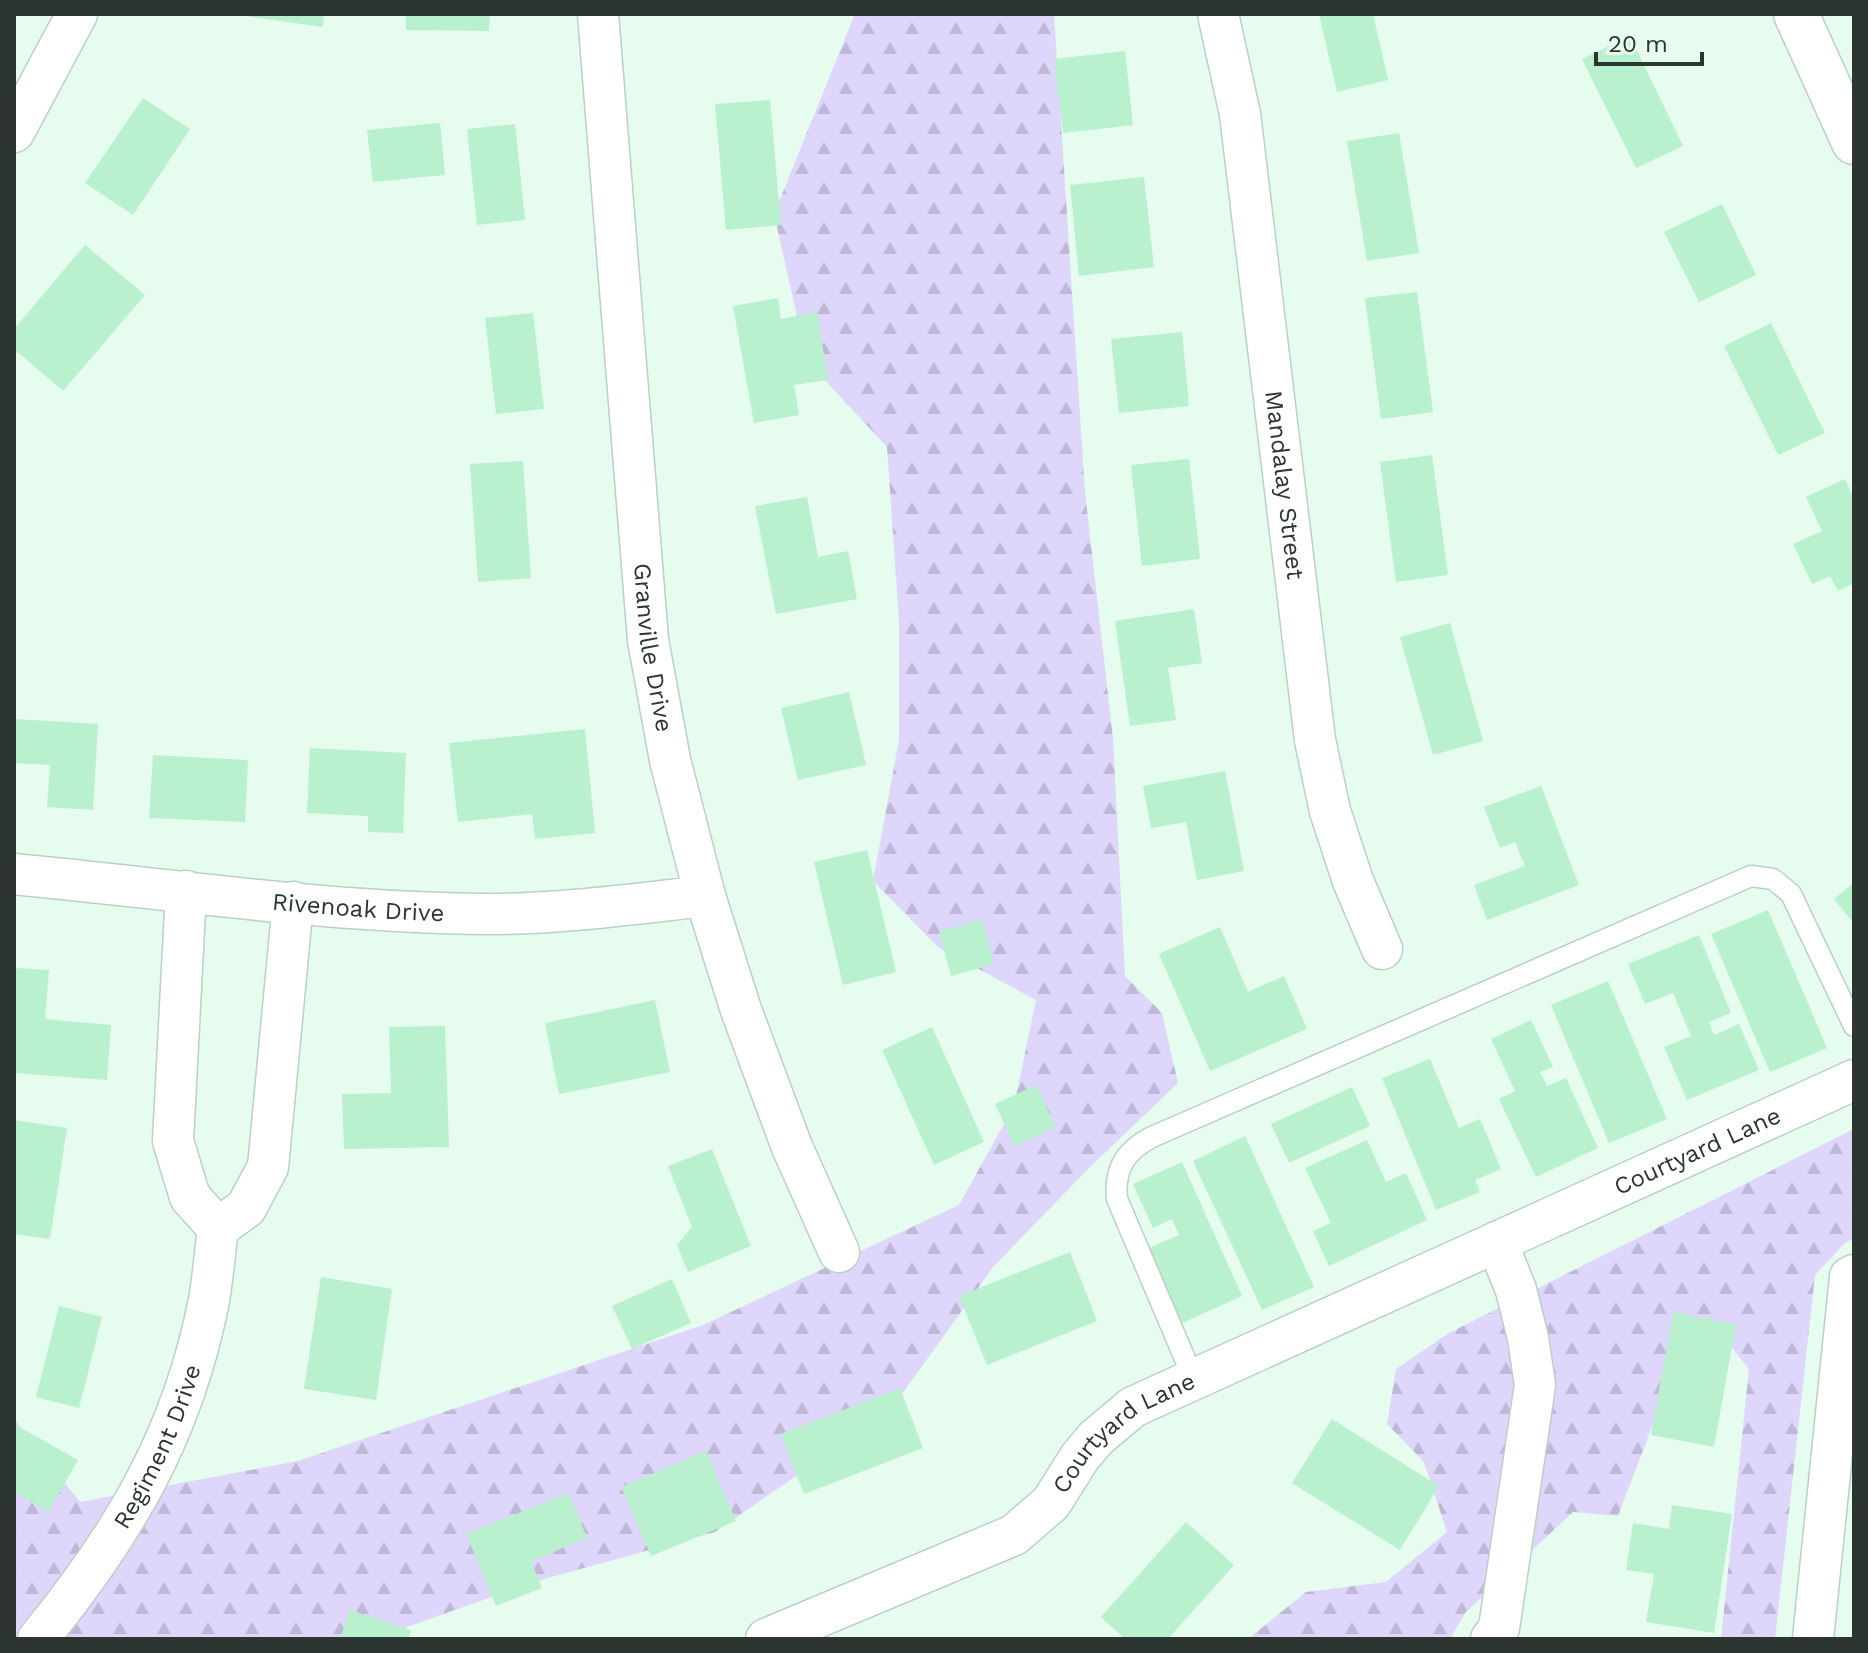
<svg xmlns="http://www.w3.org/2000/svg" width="1868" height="1653" font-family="'Work Sans',sans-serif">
<defs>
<pattern id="forest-firs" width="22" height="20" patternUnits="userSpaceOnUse" patternTransform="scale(2)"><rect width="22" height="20" fill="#ded6fb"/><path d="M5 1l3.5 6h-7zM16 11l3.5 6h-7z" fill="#bfb8d7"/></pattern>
</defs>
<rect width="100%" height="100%" fill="#e5fcee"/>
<path fill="url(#forest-firs)" d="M 855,14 L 1054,14 L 1085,492 L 1113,739 L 1125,976 L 1162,1013 L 1178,1083 L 1089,1168 L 994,1266 L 889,1412 L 715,1532 L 537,1581 L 373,1639 L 14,1639 L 14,1419 L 80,1502 L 298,1461 L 703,1325 L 959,1205 L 1014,1106 L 1036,1000 L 938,947 L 873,881 L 899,740 L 899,621 L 887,447 L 807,361 L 774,214 Z
M 1854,1129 L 1854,1238 L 1844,1244 L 1815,1275 L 1775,1639 L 1721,1639 L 1749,1369 L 1716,1328 L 1663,1398 L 1618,1516 L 1573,1512 L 1465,1613 L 1450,1639 L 1248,1639 L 1306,1592 L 1386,1582 L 1447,1532 L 1424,1462 L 1387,1424 L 1396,1369 L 1449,1333 Z"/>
<path fill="#b9f1cf" d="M 231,14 L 324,14 L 323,27 Z
M 406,14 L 490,14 L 489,31 L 406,30 Z
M 1319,14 L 1373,14 L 1388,80 L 1337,92 Z
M 1630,36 L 1683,146 L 1636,168 L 1582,59 Z
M 1125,51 L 1133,125 L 1063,133 L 1054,59 Z
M 143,98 L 190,129 L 133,215 L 85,183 Z
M 770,100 L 781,225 L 726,230 L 715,104 Z
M 440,123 L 445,175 L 373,182 L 367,130 Z
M 515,124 L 525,220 L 477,225 L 467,129 Z
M 1399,133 L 1419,253 L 1367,261 L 1347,141 Z
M 1144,177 L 1154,267 L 1079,276 L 1070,185 Z
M 1722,204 L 1756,275 L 1699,302 L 1664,232 Z
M 85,245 L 145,295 L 63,391 L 14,349 L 14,329 Z
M 1417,292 L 1433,412 L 1381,419 L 1365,298 Z
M 778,298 L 781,319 L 817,312 L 828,380 L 794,385 L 799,415 L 754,423 L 733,306 Z
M 533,313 L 544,409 L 496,414 L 485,318 Z
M 1771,323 L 1825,433 L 1778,455 L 1724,346 Z
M 1182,332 L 1189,406 L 1119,413 L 1111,339 Z
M 1432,455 L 1448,575 L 1396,582 L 1380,462 Z
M 1189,459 L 1200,559 L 1142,566 L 1131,465 Z
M 523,461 L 531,578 L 478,582 L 470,464 Z
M 1845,479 L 1854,499 L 1854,583 L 1838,591 L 1830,576 L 1812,584 L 1793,544 L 1822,531 L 1806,497 Z
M 807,497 L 818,557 L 848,551 L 857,599 L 776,614 L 755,506 Z
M 1194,609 L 1202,663 L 1168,668 L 1176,720 L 1130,726 L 1115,621 Z
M 1450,623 L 1483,741 L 1433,755 L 1400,637 Z
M 849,692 L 866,765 L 798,780 L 781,708 Z
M 14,719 L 98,724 L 93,810 L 47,807 L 50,765 L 14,763 Z
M 585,729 L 595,833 L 535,839 L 532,814 L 458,822 L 449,743 Z
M 310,748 L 406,753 L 403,833 L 368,832 L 368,816 L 307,813 Z
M 153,755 L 248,760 L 245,822 L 149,818 Z
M 1225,771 L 1244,871 L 1197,880 L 1186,822 L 1151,828 L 1143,786 Z
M 1541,786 L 1579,885 L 1487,920 L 1474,885 L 1525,866 L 1515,842 L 1500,848 L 1484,807 Z
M 867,850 L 896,972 L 843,985 L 814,862 Z
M 1854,883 L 1854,924 L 1834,899 Z
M 1768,910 L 1827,1048 L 1770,1072 L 1711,934 Z
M 982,920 L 994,964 L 951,976 L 939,931 Z
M 1220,927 L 1248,992 L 1284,976 L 1307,1029 L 1210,1071 L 1159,954 Z
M 1699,935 L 1731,1013 L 1709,1022 L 1714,1035 L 1739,1024 L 1759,1070 L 1687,1100 L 1664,1047 L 1691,1036 L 1673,993 L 1645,1004 L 1628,964 Z
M 14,968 L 49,970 L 45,1019 L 111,1025 L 107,1080 L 14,1073 Z
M 1608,981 L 1667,1119 L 1609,1143 L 1551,1005 Z
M 655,1000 L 670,1072 L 559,1094 L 545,1023 Z
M 1531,1020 L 1553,1067 L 1540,1072 L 1547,1086 L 1566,1078 L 1598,1148 L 1536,1177 L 1499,1099 L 1515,1091 L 1491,1039 Z
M 445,1026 L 449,1147 L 344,1149 L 342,1094 L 391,1093 L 389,1027 Z
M 932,1027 L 984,1142 L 934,1165 L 882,1050 Z
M 1430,1059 L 1459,1128 L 1480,1119 L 1501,1169 L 1475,1180 L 1480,1192 L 1436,1210 L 1382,1078 Z
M 1036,1085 L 1056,1127 L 1015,1146 L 995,1104 Z
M 1352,1087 L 1370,1126 L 1289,1163 L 1271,1124 Z
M 14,1120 L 67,1128 L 50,1239 L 14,1234 Z
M 1245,1136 L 1314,1287 L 1262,1310 L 1193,1161 Z
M 1367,1140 L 1386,1182 L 1406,1173 L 1427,1220 L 1329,1266 L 1313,1231 L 1331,1223 L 1305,1168 Z
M 712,1149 L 751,1246 L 688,1272 L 677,1245 L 692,1227 L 668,1166 Z
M 1182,1162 L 1242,1296 L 1182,1323 L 1149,1248 L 1179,1235 L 1172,1219 L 1153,1228 L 1133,1184 Z
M 1070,1252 L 1097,1321 L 987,1365 L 959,1296 Z
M 321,1277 L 392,1289 L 376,1400 L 304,1389 Z
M 672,1279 L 691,1323 L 632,1349 L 612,1306 Z
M 59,1306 L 102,1317 L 79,1408 L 36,1397 Z
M 1673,1312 L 1736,1324 L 1714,1447 L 1651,1435 Z
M 900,1388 L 923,1448 L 804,1494 L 781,1434 Z
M 1332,1419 L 1439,1486 L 1400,1550 L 1292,1483 Z
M 14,1424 L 78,1460 L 48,1512 L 14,1492 Z
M 706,1451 L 736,1521 L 651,1556 L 621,1487 Z
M 569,1493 L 587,1538 L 531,1561 L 542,1588 L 496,1606 L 466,1534 Z
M 1672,1505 L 1732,1514 L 1714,1633 L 1646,1622 L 1654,1574 L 1626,1570 L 1633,1523 L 1669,1529 Z
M 1186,1522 L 1234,1565 L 1168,1639 L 1125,1639 L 1101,1617 Z
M 350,1610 L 411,1630 L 408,1639 L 340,1639 Z"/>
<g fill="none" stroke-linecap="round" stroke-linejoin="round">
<defs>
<path id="lane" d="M 1194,1380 L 1117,1199 C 1114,1169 1125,1151 1152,1137 L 1751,876 L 1773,879 L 1791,894 L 1854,1026"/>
<g id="street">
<path id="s1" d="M 598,14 L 648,640 L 670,760 L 705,896 L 741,1010 L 792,1147 L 839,1252"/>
<path id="s2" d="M 1218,14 L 1240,114 L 1315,740 L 1330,811 L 1353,881 L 1382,949"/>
<path d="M 14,132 L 77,14"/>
<path id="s3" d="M 14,874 C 171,889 329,913 487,914 C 560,914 632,904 705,896"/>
<path d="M 186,891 L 173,1141 L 190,1197 L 218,1228"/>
<path id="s4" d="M 1497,1242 L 1854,1080"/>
<path id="s5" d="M 38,1639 C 123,1535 183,1435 209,1300 C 213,1277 215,1252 218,1228 L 246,1208 L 268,1167 L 293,902"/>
<path id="s6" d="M 766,1639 L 1014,1535 L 1051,1503 L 1080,1457 L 1096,1438 L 1133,1407 L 1497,1242 L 1516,1290 L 1528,1338 L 1535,1385 L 1499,1628 L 1491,1639"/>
<path d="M 1813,1639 L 1850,1277 L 1854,1275"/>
</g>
<path id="primary" d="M 1796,14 L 1854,142"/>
</defs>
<use href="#lane" stroke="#bad1c3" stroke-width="23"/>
<use href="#street" stroke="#bad1c3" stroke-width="43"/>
<use href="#primary" stroke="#bad1c3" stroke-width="47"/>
<use href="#lane" stroke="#fff" stroke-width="20"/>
<use href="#street" stroke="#fff" stroke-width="40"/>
<use href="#primary" stroke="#fff" stroke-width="44"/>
</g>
<g text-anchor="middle" stroke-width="6" stroke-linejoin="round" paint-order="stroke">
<g font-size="24" fill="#2c352f" stroke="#e5fcee">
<text dy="8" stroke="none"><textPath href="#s2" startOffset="476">Mandalay Street</textPath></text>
<text dy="8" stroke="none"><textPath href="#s1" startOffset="636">Granville Drive</textPath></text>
<text dy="8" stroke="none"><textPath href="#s3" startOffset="346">Rivenoak Drive</textPath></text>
<text dy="8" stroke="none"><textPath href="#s4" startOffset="220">Courtyard Lane</textPath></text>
<text dy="8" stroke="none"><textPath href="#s6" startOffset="422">Courtyard Lane</textPath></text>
<text dy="8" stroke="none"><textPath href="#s5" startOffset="228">Regiment Drive</textPath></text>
</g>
</g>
<rect width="1868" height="1653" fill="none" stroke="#2c352f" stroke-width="32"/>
<path d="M1596 52v12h106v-12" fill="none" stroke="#2c352f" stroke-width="4"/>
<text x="1608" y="52" font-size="24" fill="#2c352f" stroke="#e5fcee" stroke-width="6" paint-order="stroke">20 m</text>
</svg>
